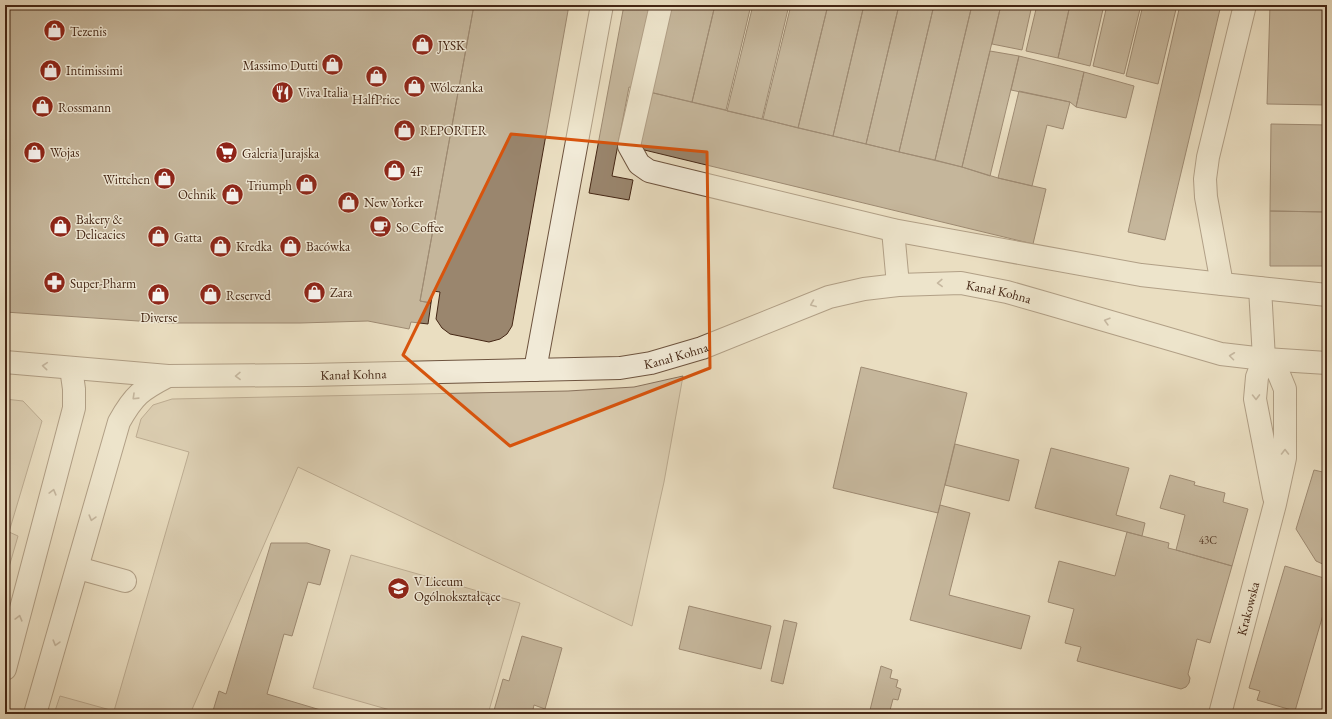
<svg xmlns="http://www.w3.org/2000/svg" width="1332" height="719" font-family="'EB Garamond',serif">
<rect width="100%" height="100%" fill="#eadec1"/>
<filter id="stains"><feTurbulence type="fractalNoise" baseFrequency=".005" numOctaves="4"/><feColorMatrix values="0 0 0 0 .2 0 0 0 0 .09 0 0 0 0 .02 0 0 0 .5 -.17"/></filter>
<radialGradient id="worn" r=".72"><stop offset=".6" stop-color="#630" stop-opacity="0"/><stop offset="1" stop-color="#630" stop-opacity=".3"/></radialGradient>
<path fill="#cebfa4" stroke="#89725c" d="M 683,376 L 664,482 L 632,626 L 471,550 L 298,467 L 190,714 L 54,714 L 60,696 L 114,711 L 189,452 L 136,437 L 141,419 L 153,405 L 172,399 L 568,391 L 634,387 Z
M 5,399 L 23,401 L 42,421 L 9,532 L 18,536 L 5,581 Z
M 351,555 L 520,603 L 488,714 L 404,714 L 313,688 Z"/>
<path fill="#9a866e" stroke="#442614" d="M 5,5 L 474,5 L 420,301 L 431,303 L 428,324 L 411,322 L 409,329 L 368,321 L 300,323 L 168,323 L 5,312 Z
M 474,5 L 569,5 L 512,326 L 507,334 L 500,339 L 489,342 L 450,334 L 442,328 L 436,319 L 440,292 L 433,291 L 431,303 L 420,301 Z
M 624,5 L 656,5 L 640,89 L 629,87 L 612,176 L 633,180 L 629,200 L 589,193 Z
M 668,5 L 715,5 L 692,102 L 645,91 Z
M 715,5 L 751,5 L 726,110 L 692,102 Z
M 753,5 L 789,5 L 762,119 L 727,111 Z
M 791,5 L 828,5 L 798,128 L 763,119 Z
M 828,5 L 864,5 L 833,136 L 798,128 Z
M 864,5 L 899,5 L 866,144 L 833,136 Z
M 899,5 L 934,5 L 899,152 L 866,144 Z
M 934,5 L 972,5 L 935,160 L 899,152 Z
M 972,5 L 1001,5 L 962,167 L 935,160 Z
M 1001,5 L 1032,5 L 1022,50 L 992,44 Z
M 1037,5 L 1070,5 L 1058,58 L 1026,51 Z
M 1070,5 L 1104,5 L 1090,66 L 1058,58 Z
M 1107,5 L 1141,5 L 1124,74 L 1093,66 Z
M 1143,5 L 1177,5 L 1158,84 L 1126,76 Z
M 1180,5 L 1221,5 L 1165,240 L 1128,232 Z
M 1270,5 L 1327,5 L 1327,105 L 1267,104 Z
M 990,51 L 1019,56 L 990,176 L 962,167 Z
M 1019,56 L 1084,72 L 1076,107 L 1070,102 L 1011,90 Z
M 1084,72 L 1134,86 L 1126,118 L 1076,107 Z
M 645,91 L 962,167 L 998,178 L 1046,189 L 1033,244 L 632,147 Z
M 1019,91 L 1070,102 L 1063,129 L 1047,125 L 1032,186 L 998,178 Z
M 1271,124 L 1327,125 L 1327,212 L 1270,211 Z
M 1270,211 L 1327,212 L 1327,266 L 1270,266 Z
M 861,367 L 967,393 L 938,513 L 833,488 Z
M 955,444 L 1019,460 L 1009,501 L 945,485 Z
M 1051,448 L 1129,468 L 1116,515 L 1145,523 L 1142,536 L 1035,508 Z
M 1314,470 L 1327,473 L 1327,566 L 1316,561 L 1296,529 Z
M 1170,475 L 1195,482 L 1194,485 L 1225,493 L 1223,502 L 1248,509 L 1232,566 L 1176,550 L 1185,515 L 1160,508 Z
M 940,505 L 970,513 L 949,595 L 1030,616 L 1021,649 L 910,620 Z
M 1127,532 L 1169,543 L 1168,548 L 1176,550 L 1232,566 L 1210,643 L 1197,639 L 1188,674 L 1190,678 L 1189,683 L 1186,687 L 1181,689 L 1077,661 L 1081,647 L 1065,643 L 1074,609 L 1048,602 L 1059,561 L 1115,576 Z
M 271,543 L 307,543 L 330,550 L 320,585 L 308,582 L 292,636 L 284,634 L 267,694 L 334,714 L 212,714 L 219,691 L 226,694 Z
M 1285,566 L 1327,579 L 1327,601 L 1295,711 L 1257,700 L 1260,691 L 1249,688 Z
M 689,606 L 771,626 L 761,669 L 679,649 Z
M 784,620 L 797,623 L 783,684 L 771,681 Z
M 522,636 L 562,648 L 545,709 L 534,705 L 532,714 L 493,714 L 503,679 L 509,681 Z
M 881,666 L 892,670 L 890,678 L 898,680 L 896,687 L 901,689 L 898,700 L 893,699 L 889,714 L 869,714 Z"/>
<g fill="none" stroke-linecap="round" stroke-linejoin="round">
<defs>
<g id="minor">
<path d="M 661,5 L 629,146 L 639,164 L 649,171 L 893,230 L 1141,275 L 1222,284"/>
<path d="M 1245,5 L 1208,157 L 1205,179 L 1206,197 L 1222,284 L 1327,295"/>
<path d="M 893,230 L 898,285"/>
<path d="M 1260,288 L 1264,359 L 1257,377 L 1255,399 L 1274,497"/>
<path id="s1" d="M 5,362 L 168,376 L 307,375 L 620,368 L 651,363 L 702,348 L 829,297 L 864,289 L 898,285 L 961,283 L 1007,292 L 1049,304 L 1221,354 L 1264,359 L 1327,363"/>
<path d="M 535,370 L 602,5"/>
<path d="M 78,568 L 125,581"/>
<path d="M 5,669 L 74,408 L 74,389 L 71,368"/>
<path d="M 35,714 L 119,422 C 134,395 141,390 168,376"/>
<path id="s2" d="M 1220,714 L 1275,504 L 1285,458 L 1285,389 L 1278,372 L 1264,359"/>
</g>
</defs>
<use href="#minor" stroke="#6e543f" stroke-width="24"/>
<use href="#minor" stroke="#f1ead7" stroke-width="22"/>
</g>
<defs><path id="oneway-chevron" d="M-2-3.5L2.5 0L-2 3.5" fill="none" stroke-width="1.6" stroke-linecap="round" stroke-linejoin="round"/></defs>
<g stroke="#9a8876">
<use href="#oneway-chevron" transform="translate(940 283) rotate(178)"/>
<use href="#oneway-chevron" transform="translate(813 304) rotate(158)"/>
<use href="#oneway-chevron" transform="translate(1107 321) rotate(-164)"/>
<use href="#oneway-chevron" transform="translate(1232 356) rotate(-173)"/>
<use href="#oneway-chevron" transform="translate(45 366) rotate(-175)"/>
<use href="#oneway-chevron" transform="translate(238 376) rotate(179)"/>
<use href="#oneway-chevron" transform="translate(135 397) rotate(136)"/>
<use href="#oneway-chevron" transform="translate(1256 397) rotate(89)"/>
<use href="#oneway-chevron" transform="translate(1285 452) rotate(-90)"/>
<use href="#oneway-chevron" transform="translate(53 492) rotate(-75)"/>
<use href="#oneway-chevron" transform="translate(92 518) rotate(106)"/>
<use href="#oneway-chevron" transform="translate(19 618) rotate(-75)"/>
<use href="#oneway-chevron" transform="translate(56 643) rotate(106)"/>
</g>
<path d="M0 0H1332V719H0ZM 511,134 L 707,152 L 710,368 L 510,446 L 403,355 Z" fill="#eadec1" fill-opacity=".55" fill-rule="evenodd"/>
<path fill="none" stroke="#d8540d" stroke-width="3" stroke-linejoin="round" d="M 511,134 L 707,152 L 710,368 L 510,446 L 403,355 Z"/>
<defs>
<symbol id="shop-disc" viewBox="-11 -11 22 22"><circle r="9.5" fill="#8f2418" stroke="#f1ead7"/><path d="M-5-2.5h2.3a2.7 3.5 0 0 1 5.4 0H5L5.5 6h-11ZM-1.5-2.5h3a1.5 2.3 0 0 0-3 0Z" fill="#fff"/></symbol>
<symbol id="restaurant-disc" viewBox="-11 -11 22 22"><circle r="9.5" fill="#8f2418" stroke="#f1ead7"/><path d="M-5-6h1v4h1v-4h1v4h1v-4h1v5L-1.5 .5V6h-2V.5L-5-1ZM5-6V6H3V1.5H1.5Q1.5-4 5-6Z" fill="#fff"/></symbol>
<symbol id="supermarket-disc" viewBox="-11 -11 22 22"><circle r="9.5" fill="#8f2418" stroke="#f1ead7"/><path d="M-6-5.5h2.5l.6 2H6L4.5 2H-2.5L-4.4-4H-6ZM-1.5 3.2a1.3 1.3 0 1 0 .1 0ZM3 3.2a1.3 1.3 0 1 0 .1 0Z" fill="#fff"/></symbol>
<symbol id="cafe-disc" viewBox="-11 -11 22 22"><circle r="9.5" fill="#8f2418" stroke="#f1ead7"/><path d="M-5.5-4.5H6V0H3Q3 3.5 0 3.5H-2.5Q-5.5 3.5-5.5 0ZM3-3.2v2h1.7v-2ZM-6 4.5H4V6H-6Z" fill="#fff"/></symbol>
<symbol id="pharmacy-disc" viewBox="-11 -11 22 22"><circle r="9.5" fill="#8f2418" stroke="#f1ead7"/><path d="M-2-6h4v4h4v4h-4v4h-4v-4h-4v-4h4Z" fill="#fff"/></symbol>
<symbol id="school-disc" viewBox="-11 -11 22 22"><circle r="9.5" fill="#8f2418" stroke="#f1ead7"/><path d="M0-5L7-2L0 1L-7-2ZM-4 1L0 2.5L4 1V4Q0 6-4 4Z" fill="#fff"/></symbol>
</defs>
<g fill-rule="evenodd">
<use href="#shop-disc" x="42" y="18" width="25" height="25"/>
<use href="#shop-disc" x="410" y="32" width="25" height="25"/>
<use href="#shop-disc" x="320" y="52" width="25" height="25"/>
<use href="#shop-disc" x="38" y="58" width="25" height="25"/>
<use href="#shop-disc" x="364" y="64" width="25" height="25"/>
<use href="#shop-disc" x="402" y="74" width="25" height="25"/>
<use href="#restaurant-disc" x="270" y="80" width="25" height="25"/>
<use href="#shop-disc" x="30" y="94" width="25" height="25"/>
<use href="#shop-disc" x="392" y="118" width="25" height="25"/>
<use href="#shop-disc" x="22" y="140" width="25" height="25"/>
<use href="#supermarket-disc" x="214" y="140" width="25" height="25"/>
<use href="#shop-disc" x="382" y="158" width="25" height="25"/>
<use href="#shop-disc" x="152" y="166" width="25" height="25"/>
<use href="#shop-disc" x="294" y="172" width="25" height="25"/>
<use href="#shop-disc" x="220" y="182" width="25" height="25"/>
<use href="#shop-disc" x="336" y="190" width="25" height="25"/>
<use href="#shop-disc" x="48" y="214" width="25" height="25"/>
<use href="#cafe-disc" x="368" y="214" width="25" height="25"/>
<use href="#shop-disc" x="146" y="224" width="25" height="25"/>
<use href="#shop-disc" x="208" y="234" width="25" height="25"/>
<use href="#shop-disc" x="278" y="234" width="25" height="25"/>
<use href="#pharmacy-disc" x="42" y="270" width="25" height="25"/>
<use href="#shop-disc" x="302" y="280" width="25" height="25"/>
<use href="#shop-disc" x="146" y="282" width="25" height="25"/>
<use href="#shop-disc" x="198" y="282" width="25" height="25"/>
<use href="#school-disc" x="386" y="576" width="25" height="25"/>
</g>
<g text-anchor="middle" stroke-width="3" stroke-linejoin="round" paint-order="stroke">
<g font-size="11" fill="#5a3e2a">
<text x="1208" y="544">43C</text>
</g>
<g font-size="13" fill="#442614" stroke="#f1ead7" text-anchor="start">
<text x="70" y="36">Tezenis</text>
<text x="438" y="50">JYSK</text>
<text x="318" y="70" text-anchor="end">Massimo Dutti</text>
<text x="66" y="75">Intimissimi</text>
<text x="430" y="92">Wólczanka</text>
<text x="298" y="97">Viva Italia</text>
<text x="376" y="104" text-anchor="middle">HalfPrice</text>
<text x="58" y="112">Rossmann</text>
<text x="420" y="135">REPORTER</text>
<text x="50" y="157">Wojas</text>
<text x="242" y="158">Galeria Jurajska</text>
<text x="410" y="176">4F</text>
<text x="150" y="184" text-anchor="end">Wittchen</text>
<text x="292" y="190" text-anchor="end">Triumph</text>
<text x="216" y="199" text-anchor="end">Ochnik</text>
<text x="364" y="207">New Yorker</text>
<text x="76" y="224">Bakery &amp;<tspan x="76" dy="15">Delicacies</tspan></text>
<text x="396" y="232">So Coffee</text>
<text x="174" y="242">Gatta</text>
<text x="236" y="251">Kredka</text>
<text x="306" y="251">Bacówka</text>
<text x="70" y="288">Super-Pharm</text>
<text x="330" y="297">Zara</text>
<text x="226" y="300">Reserved</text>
<text x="159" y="322" text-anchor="middle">Diverse</text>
<text x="414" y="586">V Liceum<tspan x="414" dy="15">Ogólnokształcące</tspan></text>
</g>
<g font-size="13" fill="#442614" stroke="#f1ead7">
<text dy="5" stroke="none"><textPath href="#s1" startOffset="1009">Kanał Kohna</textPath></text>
<text dy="5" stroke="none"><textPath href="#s1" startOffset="673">Kanał Kohna</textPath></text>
<text dy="5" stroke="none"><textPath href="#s1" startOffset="349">Kanał Kohna</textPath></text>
<text dy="5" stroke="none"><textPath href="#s2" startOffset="109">Krakowska</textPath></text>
</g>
</g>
<rect width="1332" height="719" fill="none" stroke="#eadec1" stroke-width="20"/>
<rect x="6" y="6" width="1320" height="707" fill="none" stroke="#442614" stroke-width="2"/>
<rect x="10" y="10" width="1312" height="699" fill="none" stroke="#442614"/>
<rect width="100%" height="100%" filter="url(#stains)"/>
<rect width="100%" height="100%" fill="url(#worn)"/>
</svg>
